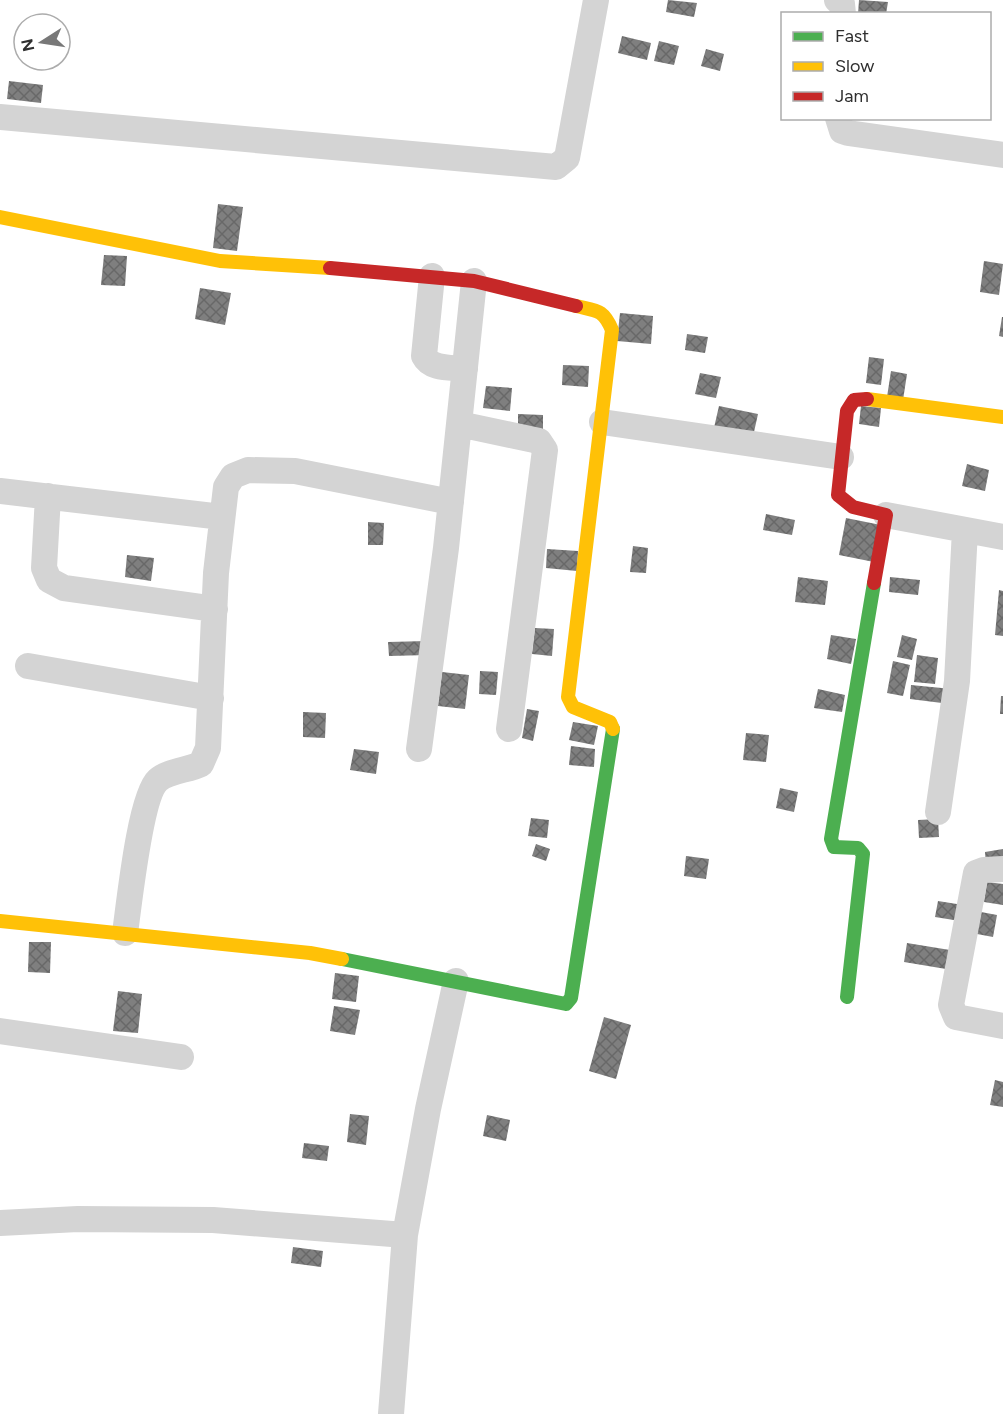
<svg xmlns="http://www.w3.org/2000/svg" width="1003" height="1414" font-family="Figtree,sans-serif">
<defs>
<pattern id="building-cross-hatch" width="8" height="8" patternUnits="userSpaceOnUse" patternTransform="scale(1.5)"><rect width="8" height="8" fill="#7f7f7f"/><path d="M0 0l8 8M0 8l8-8" fill="none" stroke="#686868"/></pattern>
</defs>
<rect width="100%" height="100%" fill="#fff"/>
<path fill="url(#building-cross-hatch)" d="M 668,0 L 697,3 L 694,17 L 666,12 Z
M 859,0 L 888,2 L 886,14 L 858,14 Z
M 622,36 L 651,43 L 647,60 L 618,53 Z
M 659,41 L 679,46 L 674,65 L 654,61 Z
M 706,49 L 724,54 L 720,71 L 701,66 Z
M 9,81 L 43,85 L 41,103 L 7,99 Z
M 218,204 L 243,207 L 237,251 L 213,248 Z
M 104,255 L 127,256 L 125,286 L 101,285 Z
M 984,261 L 1003,264 L 999,295 L 980,292 Z
M 200,288 L 231,293 L 225,325 L 195,319 Z
M 620,313 L 653,316 L 651,344 L 617,341 Z
M 1002,317 L 1003,317 L 1003,337 L 999,336 Z
M 687,334 L 708,337 L 705,353 L 685,350 Z
M 869,357 L 884,359 L 881,385 L 866,383 Z
M 563,365 L 589,366 L 588,387 L 562,385 Z
M 891,371 L 907,374 L 903,400 L 887,397 Z
M 700,373 L 721,377 L 716,398 L 695,394 Z
M 486,386 L 512,388 L 510,411 L 483,408 Z
M 719,406 L 758,414 L 752,441 L 713,432 Z
M 861,406 L 881,408 L 879,427 L 859,424 Z
M 518,414 L 543,415 L 543,433 L 518,432 Z
M 967,464 L 989,470 L 985,491 L 962,486 Z
M 766,514 L 795,520 L 792,535 L 763,530 Z
M 846,518 L 881,525 L 874,562 L 839,555 Z
M 368,522 L 384,523 L 383,545 L 368,545 Z
M 633,546 L 648,548 L 646,573 L 630,572 Z
M 547,549 L 578,551 L 577,571 L 546,568 Z
M 127,555 L 154,558 L 151,581 L 125,577 Z
M 798,577 L 828,581 L 825,605 L 795,602 Z
M 890,577 L 920,580 L 918,595 L 889,592 Z
M 999,590 L 1003,591 L 1003,636 L 995,635 Z
M 535,628 L 554,629 L 552,656 L 532,654 Z
M 831,635 L 856,639 L 851,664 L 827,659 Z
M 902,635 L 917,639 L 912,660 L 897,657 Z
M 427,641 L 428,655 L 389,656 L 388,642 Z
M 917,655 L 938,658 L 935,684 L 914,682 Z
M 893,661 L 910,665 L 903,696 L 887,693 Z
M 480,671 L 498,672 L 496,695 L 479,694 Z
M 442,672 L 469,675 L 465,709 L 438,706 Z
M 911,685 L 952,689 L 950,704 L 910,699 Z
M 818,689 L 845,695 L 842,712 L 814,708 Z
M 1001,696 L 1003,696 L 1003,714 L 1000,714 Z
M 527,709 L 539,711 L 533,741 L 522,738 Z
M 303,712 L 326,713 L 325,738 L 303,737 Z
M 573,722 L 598,726 L 594,745 L 569,740 Z
M 746,733 L 769,735 L 766,762 L 743,760 Z
M 571,746 L 595,749 L 594,767 L 569,765 Z
M 354,749 L 379,752 L 376,774 L 350,770 Z
M 780,788 L 798,792 L 794,812 L 776,808 Z
M 531,818 L 549,820 L 547,838 L 528,836 Z
M 938,819 L 939,837 L 919,838 L 918,820 Z
M 536,844 L 550,849 L 546,861 L 532,856 Z
M 1003,849 L 1003,862 L 986,865 L 985,852 Z
M 686,856 L 709,859 L 706,879 L 684,876 Z
M 987,882 L 1003,884 L 1003,905 L 984,902 Z
M 938,901 L 963,905 L 960,921 L 935,917 Z
M 981,912 L 997,915 L 993,937 L 977,934 Z
M 29,942 L 51,942 L 50,973 L 28,972 Z
M 907,943 L 956,951 L 952,970 L 904,962 Z
M 335,973 L 359,976 L 356,1002 L 332,999 Z
M 118,991 L 142,994 L 138,1033 L 113,1031 Z
M 334,1006 L 360,1010 L 355,1035 L 330,1031 Z
M 604,1017 L 631,1025 L 616,1079 L 589,1071 Z
M 995,1080 L 1003,1082 L 1003,1107 L 990,1105 Z
M 350,1114 L 369,1116 L 366,1145 L 347,1142 Z
M 487,1115 L 510,1120 L 506,1141 L 483,1136 Z
M 304,1143 L 329,1146 L 327,1161 L 302,1158 Z
M 293,1247 L 323,1251 L 321,1267 L 291,1263 Z"/>
<g fill="none" stroke-linecap="round" stroke-linejoin="round">
<path stroke="#d4d4d4" stroke-width="26" d="M 837,0 L 842,4 L 843,14
M 0,117 L 556,167 L 567,158 L 596,0
M 838,118 L 842,131 L 848,133 L 1003,155
M 432,276 L 424,356 C 431,370 452,367 465,369
M 602,422 L 841,457
M 459,424 L 539,441 L 545,450 L 509,729
M 0,491 L 222,517
M 48,496 L 44,568 L 49,580 L 64,588 L 215,609
M 886,515 L 1003,537
M 28,666 L 211,698
M 419,749 L 446,548 L 474,281
M 938,812 L 957,681 L 965,530
M 1003,869 L 984,870 L 976,873 L 951,1005 L 956,1017 L 1003,1026
M 125,933 C 129,906 140,796 158,780 C 168,771 189,770 201,764 L 208,748 L 216,573 L 226,487 L 233,476 L 248,470 L 295,471 L 451,502
M 0,1031 L 181,1057
M 0,1223 L 78,1219 L 213,1220 L 405,1235
M 391,1414 L 405,1235 L 428,1109 L 456,981"/>
<path stroke="#4caf50" stroke-width="14" d="M 342,959 L 566,1004 L 571,998 L 613,729
M 847,997 L 863,854 L 858,848 L 834,847 L 831,839 L 874,583"/>
<path stroke="#ffc107" stroke-width="14" d="M 0,217 L 220,261 L 330,268
M 576,306 C 597,311 603,309 612,330 L 568,697 L 573,707 L 610,722 L 613,729
M 867,399 L 1003,417
M 0,921 L 310,953 L 342,959"/>
<path stroke="#c62828" stroke-width="14" d="M 330,268 L 474,281 L 576,306
M 867,399 L 854,400 L 847,411 L 838,495 L 853,507 L 886,515 L 874,583"/>
</g>
<rect x="781" y="12" width="210" height="108" fill="#ffffff" stroke="#acacac" stroke-width="1.5"/>
<rect x="793" y="32" width="30" height="9" fill="#4caf50" stroke="#acacac" stroke-width="1.5"/>
<text x="835" y="42" font-size="18" fill="#2f2f2f">Fast</text>
<rect x="793" y="62" width="30" height="9" fill="#ffc107" stroke="#acacac" stroke-width="1.5"/>
<text x="835" y="72" font-size="18" fill="#2f2f2f">Slow</text>
<rect x="793" y="92" width="30" height="9" fill="#c62828" stroke="#acacac" stroke-width="1.5"/>
<text x="835" y="102" font-size="18" fill="#2f2f2f">Jam</text>
<g transform="translate(42 42) rotate(258)"><circle r="28" fill="#ffffff" stroke="#acacac" stroke-width="1.5"/>
<path d="M0-4.5L10 22L0 15L-10 22Z" fill="#787878"/>
<text y="-9" font-size="16" font-weight="bold" text-anchor="middle" fill="#2f2f2f">N</text>
</g>
</svg>
